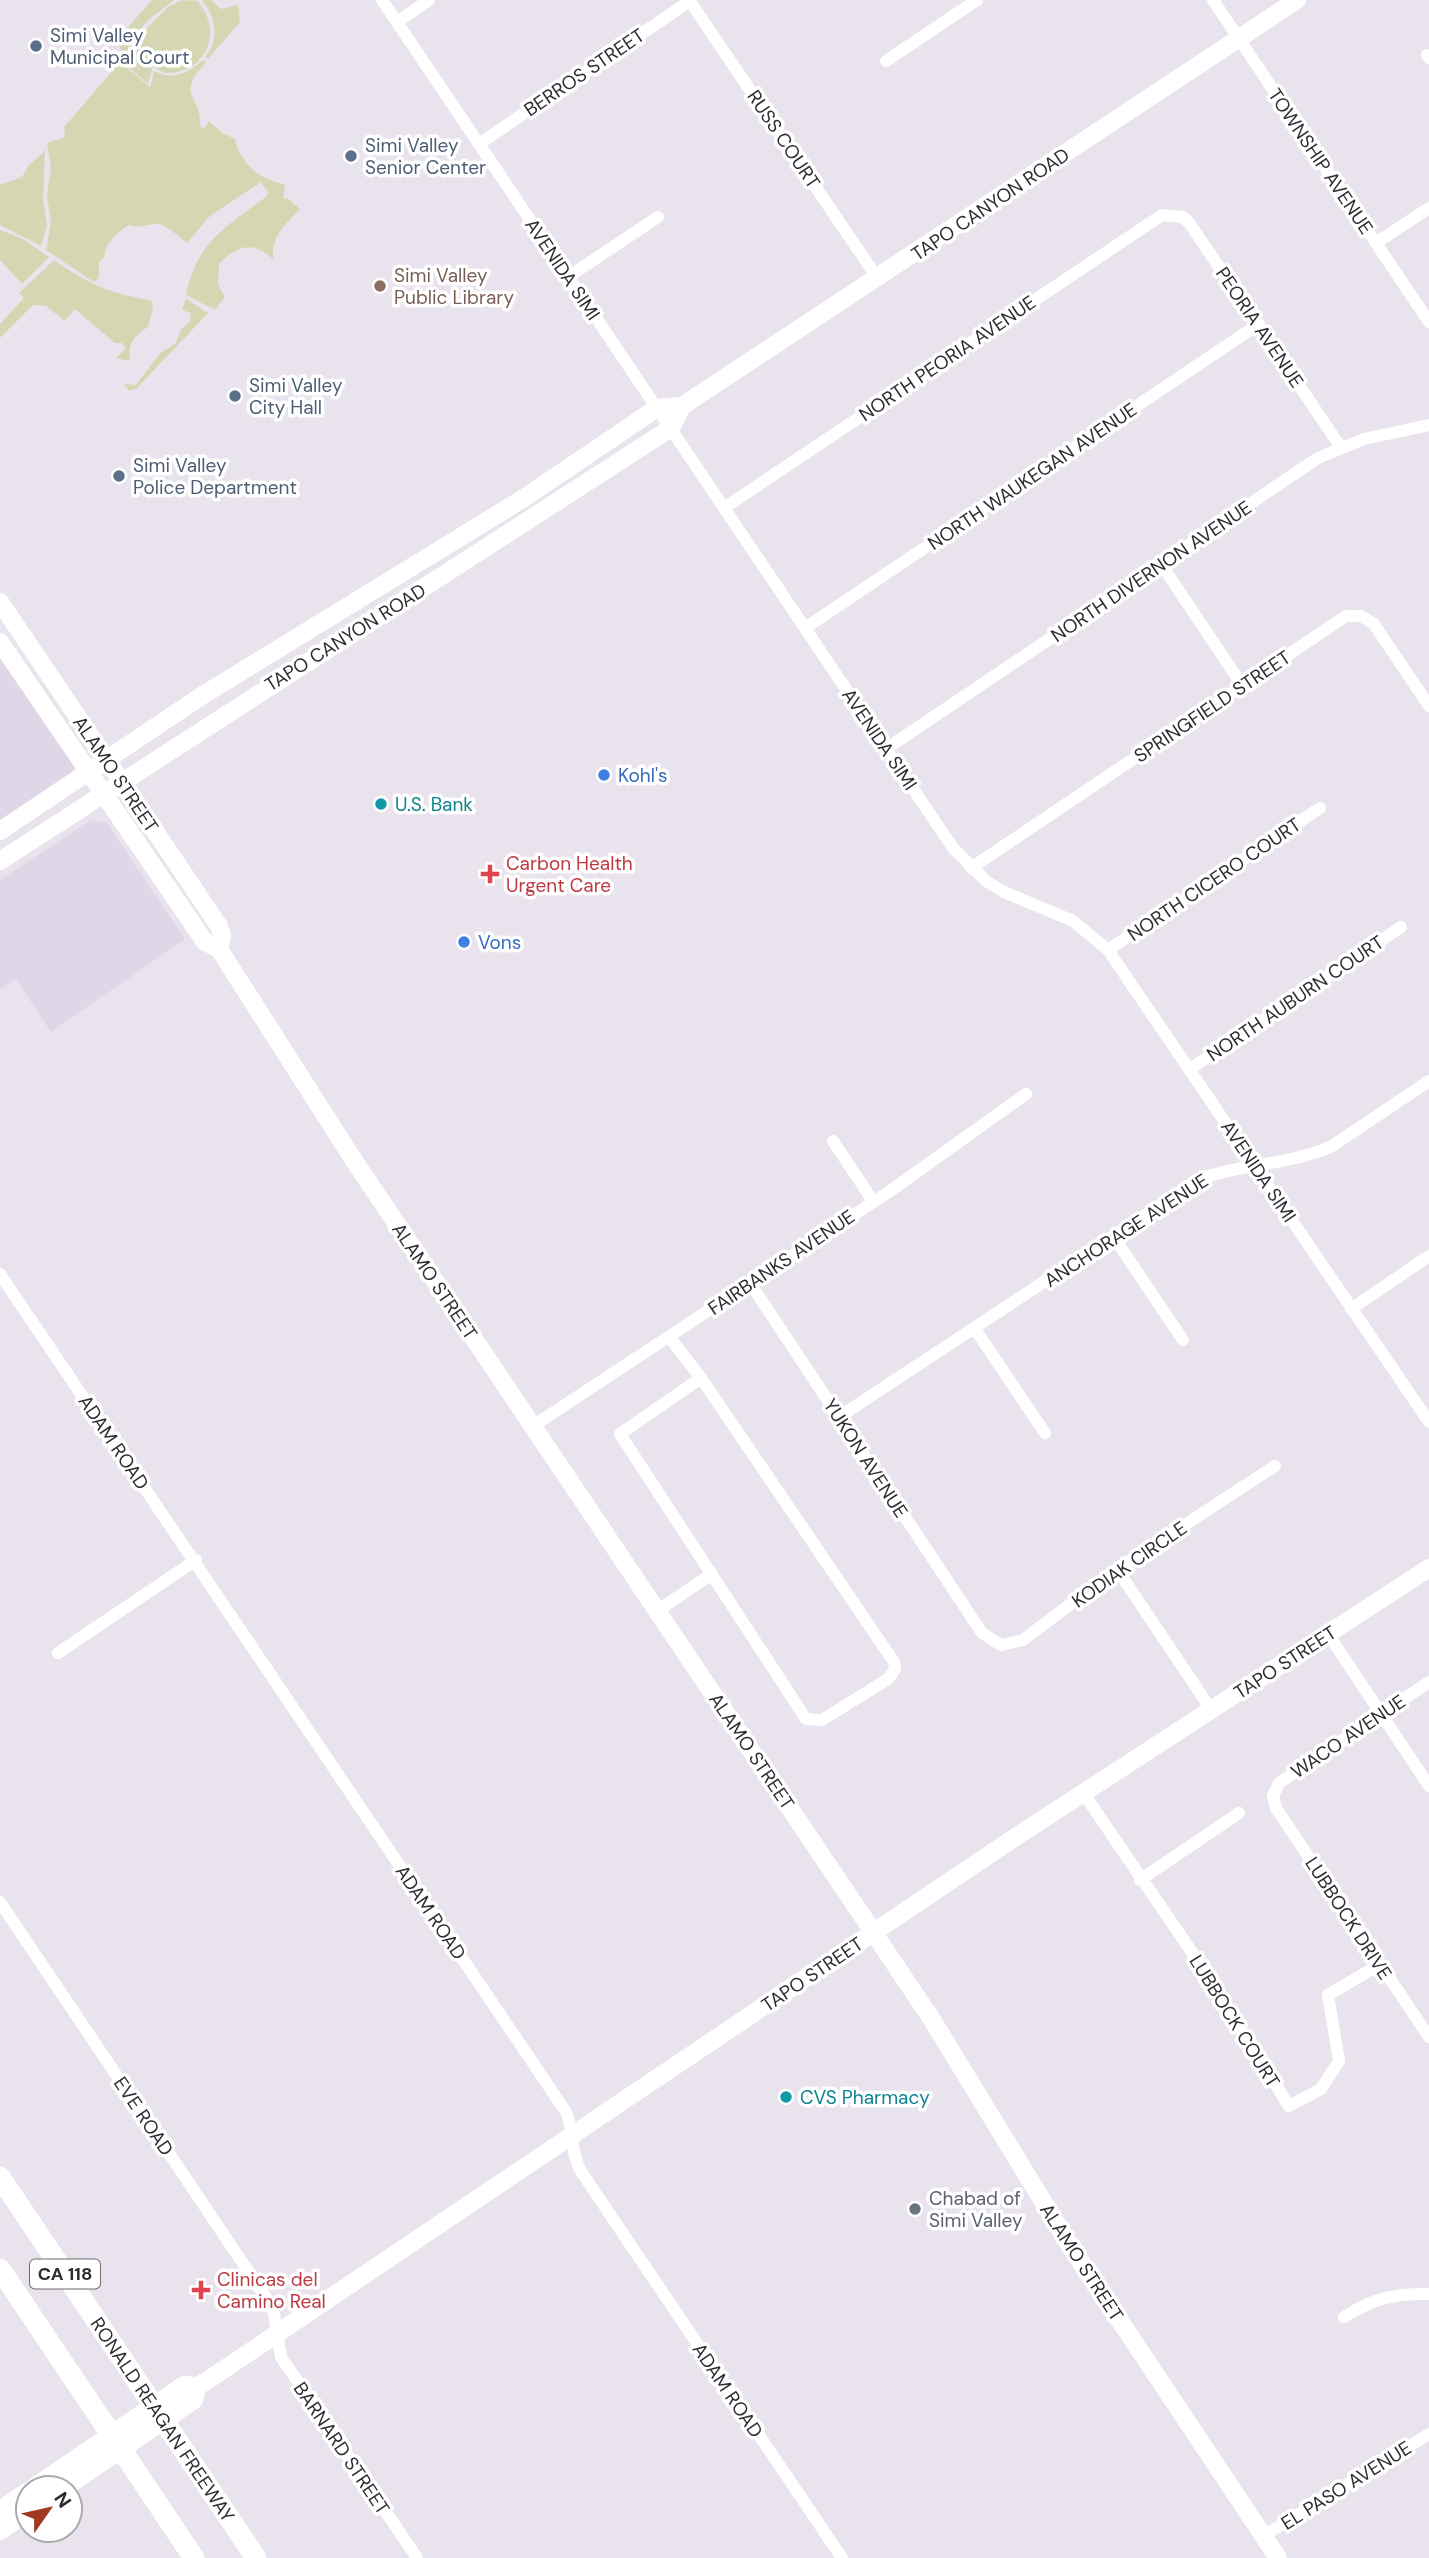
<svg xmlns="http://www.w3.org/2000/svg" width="1429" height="2558" font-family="'DM Sans',sans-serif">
<rect width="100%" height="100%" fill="#e9e3ee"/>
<path fill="#dfd6e7" d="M 0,652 L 82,771 L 0,826 Z
M 91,820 L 107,823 L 185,939 L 51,1032 L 16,979 L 0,989 L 0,880 Z"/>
<path fill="#d5d7b2" d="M 152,0 L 174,0 L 147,21 L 138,33 L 132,27 C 141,43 135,53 152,69 L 148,84 L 120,60 L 121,49 L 116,41 Z
M 182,0 L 197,1 C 224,30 207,74 165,73 C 148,66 139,53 140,35 L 168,7 Z
M 202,0 L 211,0 L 221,9 L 238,5 L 240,22 L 208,59 L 205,57 C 220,40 216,17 202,0 Z
M 203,60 L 206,62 C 174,98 202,94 200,125 L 204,129 L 209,121 L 221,132 L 235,139 C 241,165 259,179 285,184 L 283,199 L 287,198 L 300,209 C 286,224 269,238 274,260 C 254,241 238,244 219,264 L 218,284 L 225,297 L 215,310 L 186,295 C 198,240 225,228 267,196 L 268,192 L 261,182 L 210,216 L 187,243 C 179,237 166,224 157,224 C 146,224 139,229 129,225 C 118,232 104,244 105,256 L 99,262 L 99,278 L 94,282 L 46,250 L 51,222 L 47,196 L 51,168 L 47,143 L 65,137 L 64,127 L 120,62 L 150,87 L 154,71 C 174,81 188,73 203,60 Z
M 45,151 L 43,199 L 47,225 L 41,246 L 0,225 L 0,185 L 22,177 L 28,166 Z
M 0,230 L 23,239 L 49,257 L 22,284 L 0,260 Z
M 54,260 C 84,282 113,295 151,300 L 153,308 L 148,327 C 133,337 128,343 130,361 L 116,358 L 126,348 L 122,343 L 115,343 L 75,309 L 65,321 L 46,306 L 33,305 L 0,338 L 0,324 L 24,298 L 19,293 Z
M 186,299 L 208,313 L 137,388 L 129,391 L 124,384 L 136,385 L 160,353 L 175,344 L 182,328 L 189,323 L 191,313 L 182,310 Z"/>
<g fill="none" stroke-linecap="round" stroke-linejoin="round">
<path stroke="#fff" stroke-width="12" d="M 382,0 L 953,848 L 986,881 L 1004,892 L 1073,921 L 1108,950 L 1429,1422
M 689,0 L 878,279
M 1213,0 L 1429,322
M 397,22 L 429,0
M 1427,55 L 1429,58
M 886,61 L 977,0
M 479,144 L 690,1
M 1376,243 L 1429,208
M 568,277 L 658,217
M 724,508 L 1162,215 L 1183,217 L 1190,224 L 1340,446
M 1161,564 L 1242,685
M 805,628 L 1259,324
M 886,749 L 1318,458 L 1364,439 L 1429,425
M 971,868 L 1346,616 L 1361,616 L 1374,624 L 1429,706
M 1108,950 L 1320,808
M 1190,1069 L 1401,927
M 833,1141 L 873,1201
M 1113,1236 L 1183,1340
M 0,1274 L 566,2112 C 575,2133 570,2154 582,2173 L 842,2558
M 750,1283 L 982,1633 L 1001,1645 L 1023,1640 L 1117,1569 L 1275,1466
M 1351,1309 L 1429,1256
M 975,1329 L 1045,1433
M 670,1338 L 701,1378 L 894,1662 L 895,1669 L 888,1679 L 822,1720 L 806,1719 L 620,1434 L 701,1378
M 839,1417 L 1200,1179 C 1243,1163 1290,1165 1332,1146 L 1429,1081
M 533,1426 L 893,1189 L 1026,1094
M 1117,1569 L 1212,1711
M 657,1611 L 712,1574
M 1328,1634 L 1429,1786
M 58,1653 L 196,1560
M 1429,1682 L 1279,1783 L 1273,1796 L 1276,1808 L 1429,2037
M 1084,1794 L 1202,1967 L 1289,2106 L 1321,2089 L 1339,2061 L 1328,1995 L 1379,1965
M 1140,1880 L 1239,1813
M 0,1902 L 273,2308 L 281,2357 L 417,2558
M 1344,2317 C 1372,2299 1395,2293 1429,2294
M 1263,2536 L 1429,2434"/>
<path stroke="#fff" stroke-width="18" d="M 0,602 L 219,926 L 222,935 L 219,949
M 0,642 L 205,942 L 219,949 L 353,1159 L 931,2018 L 1072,2249 L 1278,2558
M 0,831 L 203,695 L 524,498 L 657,408 L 682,406 L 1297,0
M 0,861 L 671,428 L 682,406
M 33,2488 L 184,2385 L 198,2386
M 64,2488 L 194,2400 L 198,2386 L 211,2378 L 1011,1840 L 1429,1568
M 0,2510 L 28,2491
M 0,2531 L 28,2512"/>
<g stroke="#fff" stroke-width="21">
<path id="s1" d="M 0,2177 L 256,2558"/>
<path d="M 0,2269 L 194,2558"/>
</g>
</g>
<g fill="#5c6f8a" stroke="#fff" stroke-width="2.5">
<circle cx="36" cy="46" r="7"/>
<circle cx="351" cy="156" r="7"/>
<circle cx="235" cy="396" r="7"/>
<circle cx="119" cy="476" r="7"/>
</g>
<circle fill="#8d6e63" stroke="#fff" stroke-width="2.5" cx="380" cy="286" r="7"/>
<g fill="#3f7fe0" stroke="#fff" stroke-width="2.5">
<circle cx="604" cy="775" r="7"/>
<circle cx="464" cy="942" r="7"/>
</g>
<g fill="#0f9aa8" stroke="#fff" stroke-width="2.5">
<circle cx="381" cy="804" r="7"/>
<circle cx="786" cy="2097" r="7"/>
</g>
<g fill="#e0444e" stroke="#fff" stroke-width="2.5">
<path d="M486.5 863.5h7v7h7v7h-7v7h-7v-7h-7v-7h7z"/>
<path d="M197.5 2279.5h7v7h7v7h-7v7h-7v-7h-7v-7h7z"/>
</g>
<circle fill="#6b7280" stroke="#fff" stroke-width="2.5" cx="915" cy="2209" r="7"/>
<g text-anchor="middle" stroke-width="7" stroke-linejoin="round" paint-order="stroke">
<rect fill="#fff" stroke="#6d6b6e" stroke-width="2" x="30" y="2259.5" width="70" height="29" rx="5"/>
<g font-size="18" font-weight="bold" fill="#2e2c30">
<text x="65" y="2280">CA 118</text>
</g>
<g font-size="19" fill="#4e5e75" stroke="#fff" text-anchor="start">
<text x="50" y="42">Simi Valley<tspan x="50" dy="22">Municipal Court</tspan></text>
<text x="365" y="152">Simi Valley<tspan x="365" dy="22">Senior Center</tspan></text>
<text x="249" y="392">Simi Valley<tspan x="249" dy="22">City Hall</tspan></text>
<text x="133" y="472">Simi Valley<tspan x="133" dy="22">Police Department</tspan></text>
</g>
<g font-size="19" fill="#2e2c30" stroke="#fff">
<text transform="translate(584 72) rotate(-34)" y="7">BERROS STREET</text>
<text transform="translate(784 139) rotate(56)" y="7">RUSS COURT</text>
<text transform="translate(1321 161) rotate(56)" y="7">TOWNSHIP AVENUE</text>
<text transform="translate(990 204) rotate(-34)" y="7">TAPO CANYON ROAD</text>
<text transform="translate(563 269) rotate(56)" y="7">AVENIDA SIMI</text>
<text transform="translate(1260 327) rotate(56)" y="7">PEORIA AVENUE</text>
<text transform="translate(947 358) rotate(-34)" y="7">NORTH PEORIA AVENUE</text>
<text transform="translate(1032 476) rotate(-34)" y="7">NORTH WAUKEGAN AVENUE</text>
<text transform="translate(1151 571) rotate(-34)" y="7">NORTH DIVERNON AVENUE</text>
<text transform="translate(345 637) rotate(-32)" y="7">TAPO CANYON ROAD</text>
<text transform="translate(1212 706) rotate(-34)" y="7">SPRINGFIELD STREET</text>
<text transform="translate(880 739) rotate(56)" y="7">AVENIDA SIMI</text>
<text transform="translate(116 774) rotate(56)" y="7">ALAMO STREET</text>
<text transform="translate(1214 879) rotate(-34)" y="7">NORTH CICERO COURT</text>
<text transform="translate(1295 998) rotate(-34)" y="7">NORTH AUBURN COURT</text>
<text transform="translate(1259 1171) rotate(56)" y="7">AVENIDA SIMI</text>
<text transform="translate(1126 1230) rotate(-33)" y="7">ANCHORAGE AVENUE</text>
<text transform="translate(781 1262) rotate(-34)" y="7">FAIRBANKS AVENUE</text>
<text transform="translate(435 1281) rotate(56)" y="7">ALAMO STREET</text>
<text transform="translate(114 1442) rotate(56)" y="7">ADAM ROAD</text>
<text transform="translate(866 1458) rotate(57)" y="7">YUKON AVENUE</text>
<text transform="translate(1129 1564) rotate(-35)" y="7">KODIAK CIRCLE</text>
<text transform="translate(1285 1662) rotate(-33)" y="7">TAPO STREET</text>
<text transform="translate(1348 1736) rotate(-34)" y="7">WACO AVENUE</text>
<text transform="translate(752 1751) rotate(56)" y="7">ALAMO STREET</text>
<text transform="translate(431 1912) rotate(56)" y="7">ADAM ROAD</text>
<text transform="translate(1349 1918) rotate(57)" y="7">LUBBOCK DRIVE</text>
<text transform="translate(812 1974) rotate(-34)" y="7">TAPO STREET</text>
<text transform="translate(1235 2021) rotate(58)" y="7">LUBBOCK COURT</text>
<text transform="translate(144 2116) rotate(56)" y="7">EVE ROAD</text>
<text transform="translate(1082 2262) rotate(57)" y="7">ALAMO STREET</text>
<text transform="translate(728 2390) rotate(56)" y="7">ADAM ROAD</text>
<text dy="7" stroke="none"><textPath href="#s1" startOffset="292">RONALD REAGAN FREEWAY</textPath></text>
<text transform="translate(342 2448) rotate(56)" y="7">BARNARD STREET</text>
<text transform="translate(1346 2485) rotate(-32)" y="7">EL PASO AVENUE</text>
</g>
<g font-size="19" fill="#785e54" stroke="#fff" text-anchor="start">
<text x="394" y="282">Simi Valley<tspan x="394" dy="22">Public Library</tspan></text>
</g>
<g font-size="19" fill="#366cbe" stroke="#fff" text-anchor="start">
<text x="618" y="782">Kohl's</text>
<text x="478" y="949">Vons</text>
</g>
<g font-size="19" fill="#0d838f" stroke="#fff" text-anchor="start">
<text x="395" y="811">U.S. Bank</text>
<text x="800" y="2104">CVS Pharmacy</text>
</g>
<g font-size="19" fill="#be3a42" stroke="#fff" text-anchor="start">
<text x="506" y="870">Carbon Health<tspan x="506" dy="22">Urgent Care</tspan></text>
<text x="217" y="2286">Clinicas del<tspan x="217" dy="22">Camino Real</tspan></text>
</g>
<g font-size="19" fill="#5b616d" stroke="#fff" text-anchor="start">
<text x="929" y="2205">Chabad of<tspan x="929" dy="22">Simi Valley</tspan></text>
</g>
</g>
<g transform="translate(49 2509) rotate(56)"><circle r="33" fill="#ffffff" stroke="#ababac" stroke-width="2"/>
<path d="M0-5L12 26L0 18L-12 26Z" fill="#a13822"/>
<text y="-10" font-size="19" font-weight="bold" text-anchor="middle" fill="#2e2c30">N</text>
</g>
</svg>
